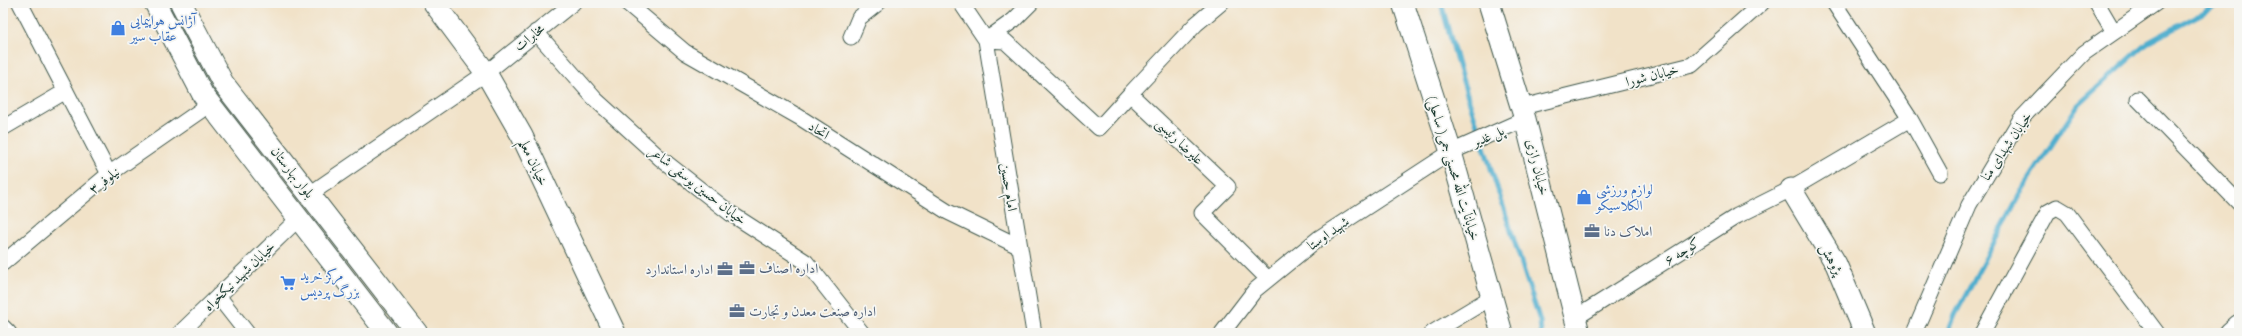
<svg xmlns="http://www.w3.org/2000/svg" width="2242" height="336" font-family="'IM FELL Double Pica',Amiri,serif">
<rect width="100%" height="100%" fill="#f6f6f2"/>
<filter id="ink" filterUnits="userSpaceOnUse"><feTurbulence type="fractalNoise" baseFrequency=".025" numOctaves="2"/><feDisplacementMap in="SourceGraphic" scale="8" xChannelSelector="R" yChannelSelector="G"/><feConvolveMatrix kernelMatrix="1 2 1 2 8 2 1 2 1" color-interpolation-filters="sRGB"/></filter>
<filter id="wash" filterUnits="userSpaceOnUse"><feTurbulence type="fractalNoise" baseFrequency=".012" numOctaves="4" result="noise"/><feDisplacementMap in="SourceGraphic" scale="16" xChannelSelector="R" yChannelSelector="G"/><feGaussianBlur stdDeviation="0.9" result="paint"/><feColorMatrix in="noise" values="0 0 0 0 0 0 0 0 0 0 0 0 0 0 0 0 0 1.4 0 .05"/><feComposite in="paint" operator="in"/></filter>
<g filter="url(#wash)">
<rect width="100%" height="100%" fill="#f1e2c8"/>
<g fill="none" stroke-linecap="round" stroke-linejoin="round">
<path stroke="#50aece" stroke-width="5" d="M 1441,3 L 1459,69 L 1540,321 L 1541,333
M 1948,333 L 1955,315 L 2021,192 L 2078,105 L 2147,43 L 2221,3"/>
</g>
</g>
<g filter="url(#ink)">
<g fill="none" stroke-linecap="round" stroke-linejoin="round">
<defs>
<path id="street" d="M 20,3 L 109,174
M 627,3 L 685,52 L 799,117 L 948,212 L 1018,246
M 961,3 L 986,40 L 1034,333
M 1221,3 L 1196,24 L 1130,94 L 1228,187 L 1202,213 L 1268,279
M 1834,3 L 1910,119 L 1940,173
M 2097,3 L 2114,32
M 536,32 L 595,99 L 660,158 L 730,213 L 806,262 L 862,333
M 851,37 L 859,18 L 878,3
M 986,40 L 1005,41 L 1099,128 L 1130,94
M 986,40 L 1014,20 L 1031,3
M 2138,99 L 2239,203
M 1522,107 L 1692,65 L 1762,3
M 3,128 L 66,91
M 310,194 L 486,73 L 573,3
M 3,263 L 109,174 L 210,104
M 218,296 L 247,333
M 1577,317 L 1737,216 L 1791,189 L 1910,119
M 3,327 L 9,333
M 180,333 L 299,218
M 1222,333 L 1255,290 L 1319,238 L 1451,152 L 1525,119
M 1432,333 L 1492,297
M 1914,333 L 1969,205 L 2020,120 L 2084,53 L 2156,3
M 1982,333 L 2048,212 L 2057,207 L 2067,213 L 2157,333"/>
<path id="secondary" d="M 155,3 L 203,95 L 387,333
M 181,3 L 223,83 L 417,333
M 434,3 L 486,73 L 522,136 L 615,333
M 1403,3 L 1451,152 L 1502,333
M 1489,3 L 1525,119 L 1579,333
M 1791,189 L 1836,264 L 1865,333
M 2230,333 L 2239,325"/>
</defs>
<use href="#street" stroke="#3e564a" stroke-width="17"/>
<use href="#secondary" stroke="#3e564a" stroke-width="23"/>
<use href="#street" stroke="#fff" stroke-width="15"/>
<use href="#secondary" stroke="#fff" stroke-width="21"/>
</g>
</g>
<defs>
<symbol id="shop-bare" viewBox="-9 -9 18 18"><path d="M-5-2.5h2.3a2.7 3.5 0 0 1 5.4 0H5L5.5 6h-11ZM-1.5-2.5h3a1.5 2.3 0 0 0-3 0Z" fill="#3f7fe0" stroke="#f6f6f2" stroke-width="2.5" paint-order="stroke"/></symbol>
<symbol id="office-bare" viewBox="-9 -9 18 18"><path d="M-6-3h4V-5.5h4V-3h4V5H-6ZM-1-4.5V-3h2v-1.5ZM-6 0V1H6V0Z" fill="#5c6f8a" stroke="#f6f6f2" stroke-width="2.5" paint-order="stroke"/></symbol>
<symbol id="supermarket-bare" viewBox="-9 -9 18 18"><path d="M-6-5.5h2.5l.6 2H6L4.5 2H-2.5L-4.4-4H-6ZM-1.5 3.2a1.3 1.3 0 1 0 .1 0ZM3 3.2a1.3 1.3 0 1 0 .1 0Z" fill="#3f7fe0" stroke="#f6f6f2" stroke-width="2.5" paint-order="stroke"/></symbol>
</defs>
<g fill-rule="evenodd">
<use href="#shop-bare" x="107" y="17" width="22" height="22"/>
<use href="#shop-bare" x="1573" y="186" width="22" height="22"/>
<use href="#office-bare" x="1581" y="220" width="22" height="22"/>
<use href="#office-bare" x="736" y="257" width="22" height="22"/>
<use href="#office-bare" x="714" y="258" width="22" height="22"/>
<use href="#supermarket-bare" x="277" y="272" width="22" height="22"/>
<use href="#office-bare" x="726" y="300" width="22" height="22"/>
</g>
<g text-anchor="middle" stroke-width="3.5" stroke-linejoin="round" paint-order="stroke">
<g font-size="14" fill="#366cbe" stroke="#f6f6f2" text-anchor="start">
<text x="130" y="25">آژانس هواپیمایی<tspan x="130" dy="16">عقاب سیر</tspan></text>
<text x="1596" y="194">لوازم ورزشی<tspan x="1596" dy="16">الکلاسیکو</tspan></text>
<text x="300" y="280">مرکز خرید<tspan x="300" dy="16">بزرگ پردیس</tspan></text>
</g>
<g font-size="14" fill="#1f3d34" stroke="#f6f6f2">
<text transform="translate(529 37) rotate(-39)" y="5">مخابرات</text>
<text transform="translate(1652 75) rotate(-14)" y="5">خیابان شورا</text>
<text transform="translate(819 130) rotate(32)" y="5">اتحاد</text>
<text transform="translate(1488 136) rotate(-24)" y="5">پل غدیر</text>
<text transform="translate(1180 141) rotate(44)" y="5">علیرضا رئیسی</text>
<text transform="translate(2006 146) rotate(-56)" y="5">خیابان شهدای منا</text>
<text transform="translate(534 162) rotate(65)" y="5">خیابان معلم</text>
<text transform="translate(1538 167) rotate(76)" y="5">خیابان رازی</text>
<text transform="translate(1454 168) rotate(73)" y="5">خیابانآیت الله محسنی جمی( ساحلی)</text>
<text transform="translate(293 172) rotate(52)" y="5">بلوار بهارستان</text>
<text transform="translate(104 180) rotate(-38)" y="5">نیلوفر ۳</text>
<text transform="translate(698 185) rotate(38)" y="5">خیابان حسین یوسفی شاعر</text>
<text transform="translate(1009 187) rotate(81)" y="5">امام حسین</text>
<text transform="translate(1328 233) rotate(-35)" y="5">شهید اوستا</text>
<text transform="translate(1682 251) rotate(-32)" y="5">کوچه ۶</text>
<text transform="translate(1832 259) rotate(62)" y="5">پژوهش</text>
<text transform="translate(239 276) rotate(-44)" y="5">خیابان شهید نیکخواه</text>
</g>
<g font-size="14" fill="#4e5e75" stroke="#f6f6f2" text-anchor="start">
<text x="1604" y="236">املاک دنا</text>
<text x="759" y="273">اداره اصناف</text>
<text x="713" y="274" text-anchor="end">اداره استاندارد</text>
<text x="749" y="316">اداره صنعت معدن و تجارت</text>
</g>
</g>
<rect width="2242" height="336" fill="none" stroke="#f6f6f2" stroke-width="16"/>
</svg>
